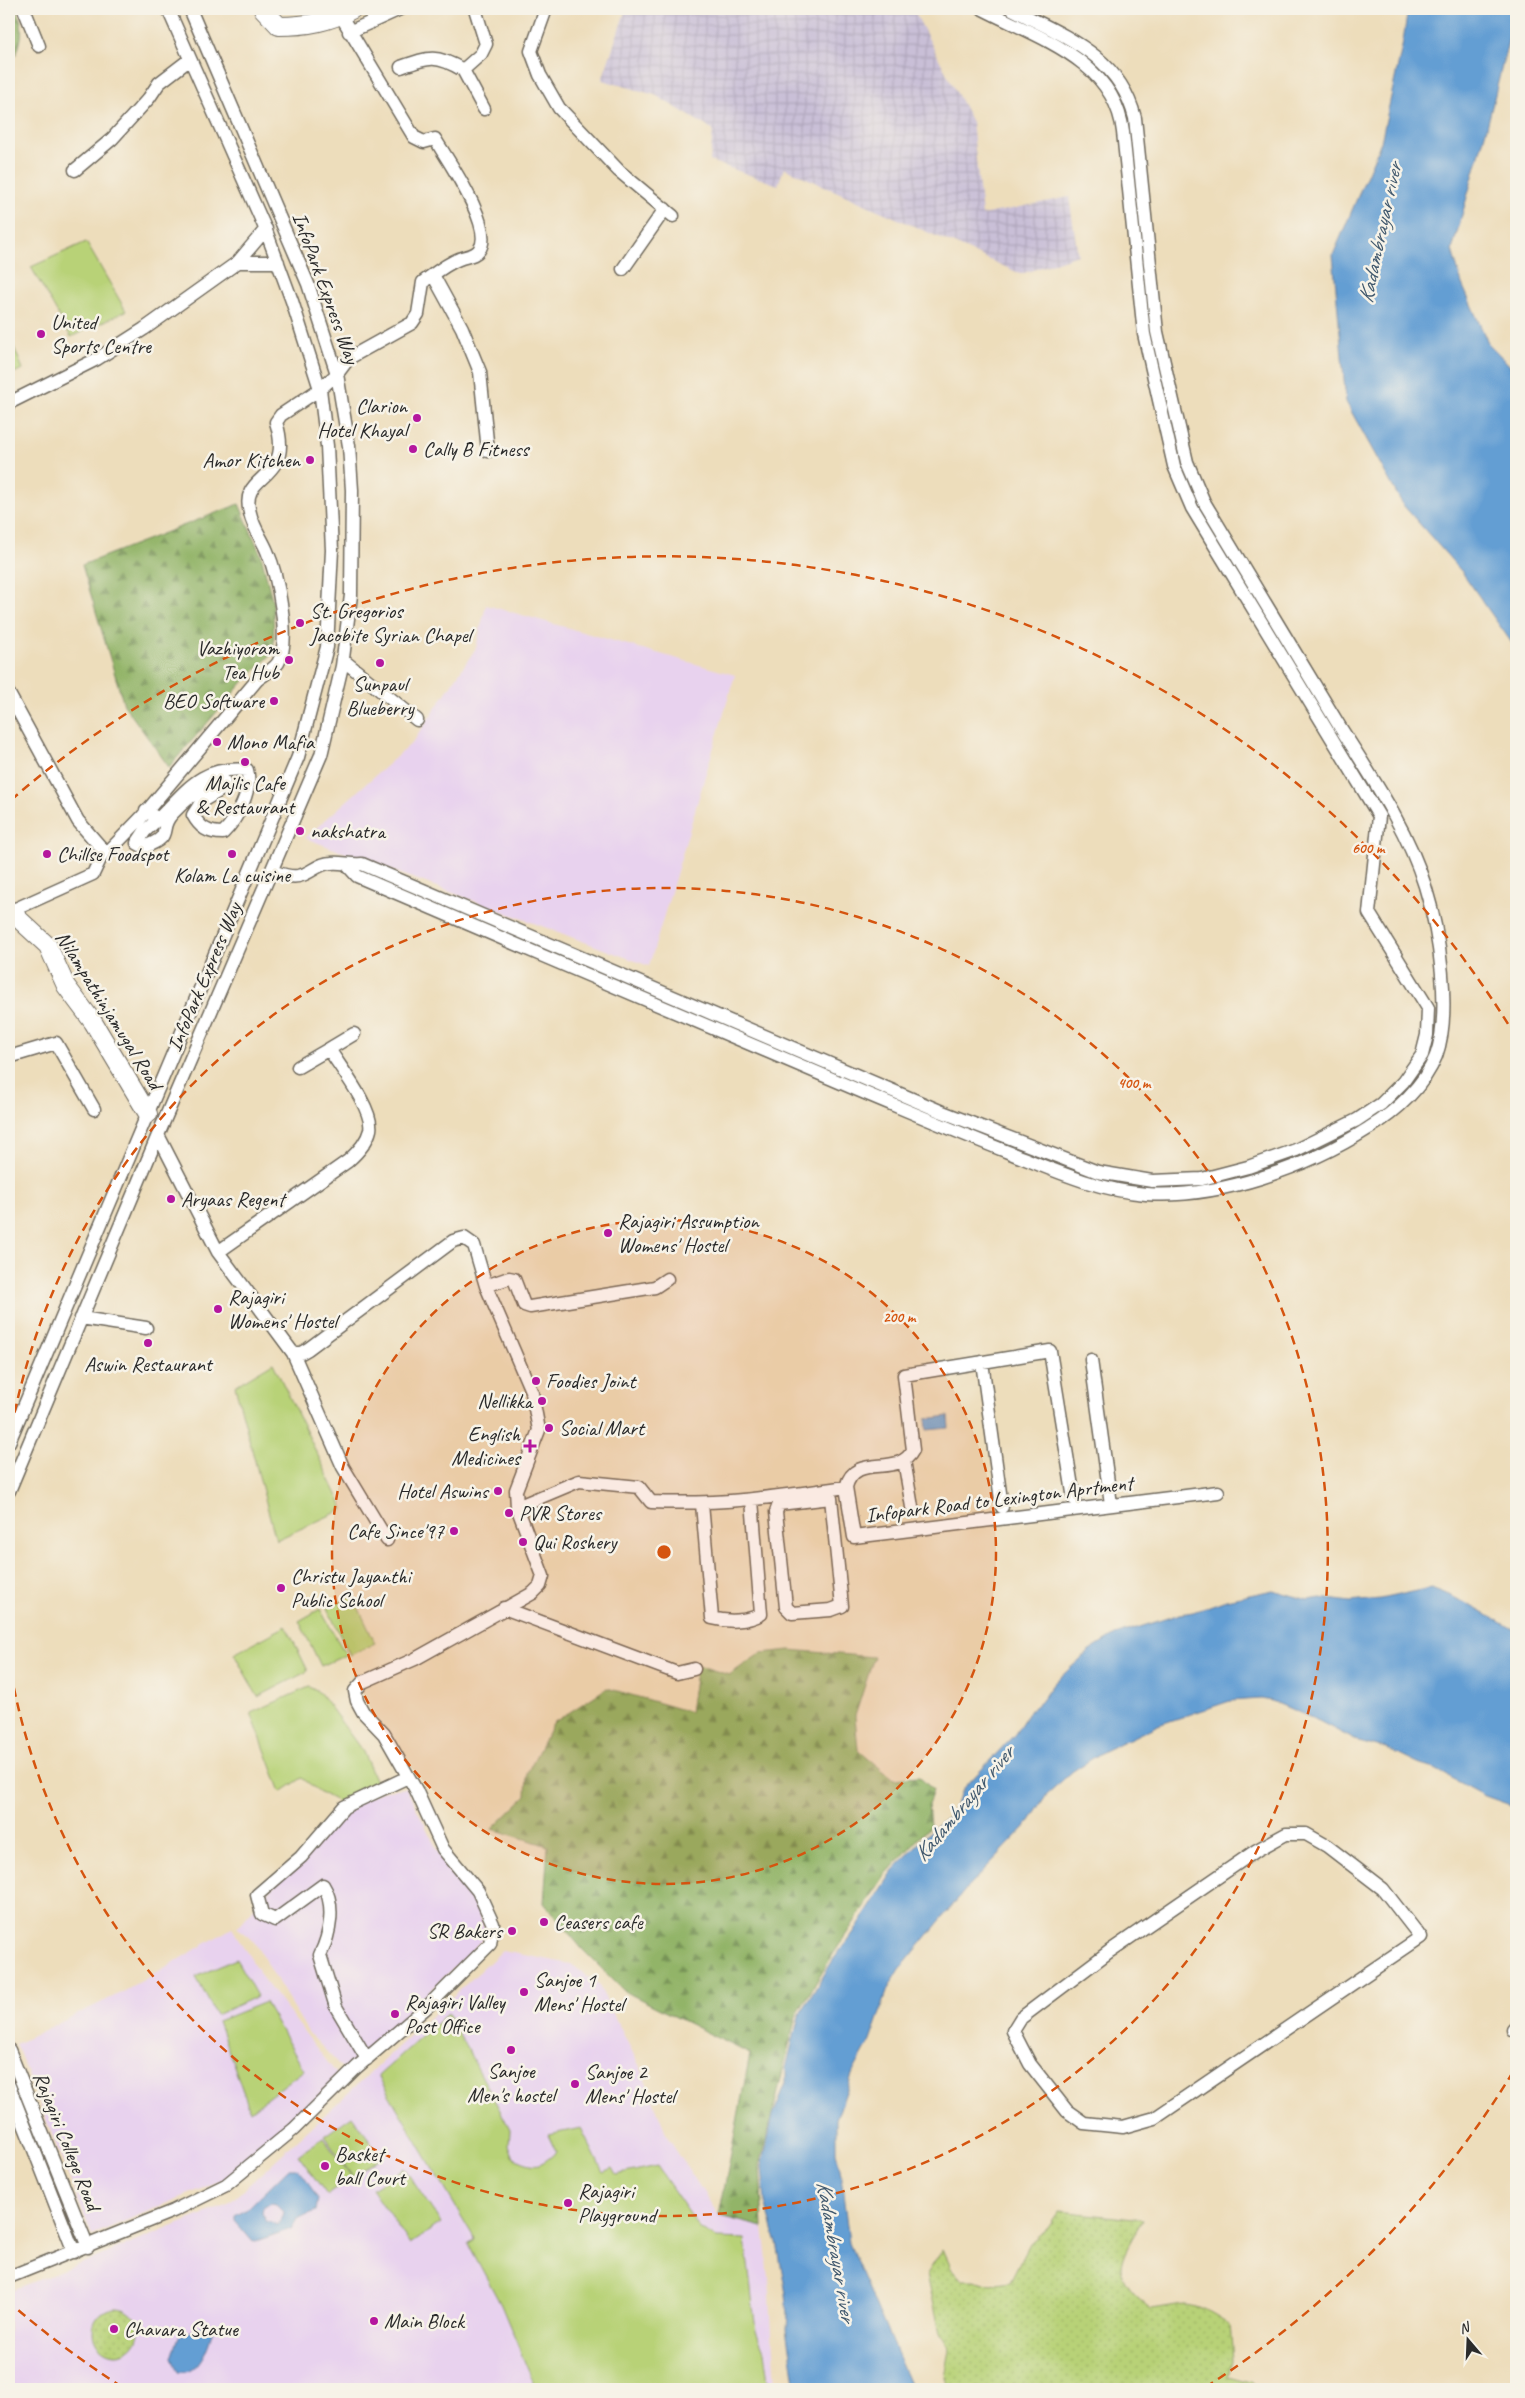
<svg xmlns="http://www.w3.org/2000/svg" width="1525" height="2398" font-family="Caveat,sans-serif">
<defs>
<pattern id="industrial-grid" width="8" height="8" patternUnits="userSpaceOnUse" patternTransform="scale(1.25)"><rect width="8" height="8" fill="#c9bfd7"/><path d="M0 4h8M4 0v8" fill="none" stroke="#ada4b9"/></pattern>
<pattern id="grass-dots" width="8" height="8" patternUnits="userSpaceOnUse" patternTransform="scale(1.25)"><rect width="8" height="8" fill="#b8d277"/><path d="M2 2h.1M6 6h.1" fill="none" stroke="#9eb467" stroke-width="1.8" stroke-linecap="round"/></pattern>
<pattern id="forest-firs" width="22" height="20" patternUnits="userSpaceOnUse" patternTransform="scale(1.25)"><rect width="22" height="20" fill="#92b468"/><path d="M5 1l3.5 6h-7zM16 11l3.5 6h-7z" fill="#779356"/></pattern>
</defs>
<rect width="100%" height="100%" fill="#f7f3e8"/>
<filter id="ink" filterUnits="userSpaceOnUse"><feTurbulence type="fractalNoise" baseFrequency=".02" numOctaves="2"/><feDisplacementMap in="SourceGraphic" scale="10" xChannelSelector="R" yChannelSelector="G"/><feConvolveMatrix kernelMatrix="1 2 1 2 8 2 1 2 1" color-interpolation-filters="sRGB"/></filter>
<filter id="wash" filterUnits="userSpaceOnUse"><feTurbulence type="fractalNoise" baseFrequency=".0096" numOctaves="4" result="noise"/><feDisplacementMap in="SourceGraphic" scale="20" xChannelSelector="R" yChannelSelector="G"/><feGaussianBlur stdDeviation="1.12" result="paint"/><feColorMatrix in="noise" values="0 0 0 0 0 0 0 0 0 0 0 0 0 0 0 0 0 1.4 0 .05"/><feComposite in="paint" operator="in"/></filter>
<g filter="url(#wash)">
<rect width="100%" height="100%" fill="#edddbb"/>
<path fill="#e8d2ee" d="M 486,605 L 735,675 L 649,966 L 305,838 L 413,742 L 476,648 Z
M 406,1788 L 448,1871 L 474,1900 L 487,1935 L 347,2073 L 308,2032 L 253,1940 L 237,1928 L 342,1808 L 386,1790 Z
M 232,1928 L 263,1979 L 343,2082 L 246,2170 L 92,2235 L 16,2044 L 125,1991 Z
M 502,1951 L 571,1964 L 598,1984 L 641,2069 L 668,2138 L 719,2216 L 763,2227 L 769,2277 L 775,2389 L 9,2389 L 9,2291 L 93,2259 L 228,2204 Z"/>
<path fill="url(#industrial-grid)" d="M 626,9 L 913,9 L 972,122 L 982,215 L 1069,197 L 1078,255 L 1021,274 L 784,168 L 778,185 L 710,161 L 713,130 L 655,95 L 602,80 Z"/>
<path fill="url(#grass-dots)" stroke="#727e51" d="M 1059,2211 L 1143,2220 C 1118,2262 1107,2275 1151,2309 C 1161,2308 1179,2304 1186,2304 C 1201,2305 1217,2316 1229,2324 L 1232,2360 L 1228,2376 L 1250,2382 L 1259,2389 L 948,2389 L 945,2377 L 950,2350 L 940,2332 L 927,2274 L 943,2249 L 952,2269 L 962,2280 L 975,2280 L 991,2285 L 1010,2282 L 1030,2243 L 1048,2227 Z
M93 2331a23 23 0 1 1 46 0a23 23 0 1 1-46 0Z"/>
<path fill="url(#forest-firs)" stroke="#5e704a" d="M 9,9 L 15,9 C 27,25 21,51 9,65 Z
M 239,504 L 261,555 L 273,603 L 274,652 L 242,683 L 169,767 L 124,705 L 82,565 Z
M 790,1650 L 874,1657 L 855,1716 L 858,1750 L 893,1779 L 919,1777 L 933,1790 L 928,1805 L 930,1826 L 885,1875 L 832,1956 L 796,2016 L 760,2166 L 763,2227 L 719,2216 L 750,2054 L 624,1991 L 583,1950 L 544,1903 L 548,1846 L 492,1829 L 526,1796 L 527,1773 L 553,1723 L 607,1688 L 690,1712 L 697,1665 L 729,1675 L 761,1653 Z"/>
<path fill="#b8d277" stroke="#727e51" d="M 86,242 L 126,311 L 71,337 L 31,267 Z
M 9,335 L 23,369 L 9,375 Z
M 273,1363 L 344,1509 L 276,1540 L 235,1386 Z
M 353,1596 L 375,1643 L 350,1655 L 327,1608 Z
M 320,1609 L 346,1655 L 321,1666 L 299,1621 Z
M 286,1626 L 308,1671 L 258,1697 L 234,1654 Z
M 309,1687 L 320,1693 L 363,1752 L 378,1786 L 340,1803 L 320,1792 L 302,1778 L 281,1792 L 251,1713 Z
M 236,1959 L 257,1996 L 216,2015 L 196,1977 Z
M 265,2002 L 304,2070 L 250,2111 L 218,2021 Z
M 448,2013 L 510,2129 L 509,2145 L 514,2158 C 535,2167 539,2168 556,2152 L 548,2135 L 581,2128 L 603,2172 L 612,2168 L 616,2175 L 657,2166 L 701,2230 L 717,2238 L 745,2239 L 756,2331 L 764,2351 L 769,2389 L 536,2389 L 501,2305 L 468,2243 L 474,2240 L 473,2236 L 378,2076 Z
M 352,2116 L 382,2157 L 353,2177 L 324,2136 Z
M 323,2138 L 352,2177 L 327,2195 L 298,2155 Z
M 404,2168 L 441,2223 L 410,2244 L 372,2189 Z"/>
<path fill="#639ed3" stroke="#47647f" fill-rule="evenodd" d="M 1408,9 L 1516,9 L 1487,127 L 1452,250 L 1462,284 L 1488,343 L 1516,372 L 1516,649 L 1462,572 L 1403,505 L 1346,402 L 1333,255 L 1381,142 L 1402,47 Z
M 948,1416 L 949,1428 L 927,1430 L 926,1419 Z
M 1431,1588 C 1462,1598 1487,1617 1516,1630 L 1516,1807 L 1485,1796 L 1435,1769 L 1418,1764 L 1385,1748 L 1355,1740 L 1319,1721 L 1272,1701 L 1261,1699 L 1230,1701 L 1158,1725 L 1104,1751 L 1073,1771 L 1048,1793 L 1028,1824 L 966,1889 L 900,1969 L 888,1989 L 870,2041 L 853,2072 L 836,2120 L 836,2153 L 840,2168 L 849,2243 L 912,2389 L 796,2389 L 787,2329 L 788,2313 L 786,2294 L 777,2243 L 765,2202 L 762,2166 L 773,2115 L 786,2083 L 786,2068 L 799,2016 L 833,1960 L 854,1932 L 895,1868 L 931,1830 L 949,1817 L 964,1788 L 1015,1734 L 1029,1711 L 1040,1702 L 1054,1683 L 1088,1652 L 1115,1635 L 1180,1614 L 1193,1612 L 1226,1600 L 1273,1590 L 1308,1600 L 1321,1598 L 1350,1602 L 1380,1599 Z
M 289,2168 L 296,2168 C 307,2176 310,2188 318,2199 L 316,2211 L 297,2219 L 291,2229 L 253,2242 L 235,2221 L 235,2216 L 246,2210 ZM 271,2203 L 276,2204 L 284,2212 L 283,2217 L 277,2224 L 266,2221 L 262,2213 L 263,2208 Z
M 207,2323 L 213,2328 C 210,2343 199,2377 178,2372 L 172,2358 L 179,2336 Z"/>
</g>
<g filter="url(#ink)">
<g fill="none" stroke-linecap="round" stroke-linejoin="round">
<defs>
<path id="street" d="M 24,9 L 39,46
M 475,9 L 486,44 L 481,54 L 463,70 L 484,109
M 546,9 L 531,51 L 540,75 L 559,108 L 619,171 L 673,216
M 349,32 L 400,9
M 401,67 C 429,57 436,54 463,70
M 75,170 L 112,139 L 149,98 L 159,83 L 189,60
M 266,229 L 238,262 L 278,262
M 623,269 L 665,209
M 433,275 L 462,328 L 480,372 L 488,451
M 9,403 L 97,359 L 144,329 L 238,262
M 343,660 L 417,720
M 9,694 L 78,821 L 104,851 L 109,851 L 141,818 L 257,680 C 263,675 273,670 278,663 C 292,641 277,574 267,551 C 262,539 253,527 250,513 C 242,484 265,482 276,462 C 283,450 280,435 276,422 L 281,415 L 320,389 L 337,374 L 349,358 L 412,323 L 418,314 L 423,282 C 434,274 446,264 459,259 C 466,256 475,256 479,250 C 496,229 447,159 435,139 L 424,142 L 414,137 L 341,16
M 146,811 L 158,819 C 188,789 201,766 247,770 C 253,790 237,819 223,833 C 208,833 200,828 193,815 L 202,801 L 224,788 L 224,781 L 217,778 C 201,788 185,800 172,814 C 157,830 175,836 144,847 L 137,843 L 145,831 L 158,819
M 347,865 L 357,876 C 526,949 696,1021 865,1093 C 913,1113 960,1133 1008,1152 C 1053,1170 1097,1190 1146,1194 C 1219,1199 1308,1167 1369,1128 C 1396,1112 1424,1086 1436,1056 C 1452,1012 1439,931 1425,886 C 1407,828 1372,778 1340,727 C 1295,652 1249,577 1204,502 L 1187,462 L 1157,332 L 1135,118 C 1119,55 1064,36 1012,9
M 272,871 C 281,874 293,879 302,875 C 312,872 319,863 331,863 C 341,862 351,865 362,864 L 940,1111 L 1098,1172 L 1152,1181 L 1202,1179 L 1248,1167 L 1296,1150 L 1357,1120 L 1381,1104 L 1403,1082 L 1422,1055 L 1427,1035 L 1428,1008 L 1369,913 L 1379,816 L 1192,508 L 1174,466 L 1144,334 L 1123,132 C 1115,61 1039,38 983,9
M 11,911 L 93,874 L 104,851
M 9,1057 L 56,1043 L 94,1109
M 298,1067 L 329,1049
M 158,1135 L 218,1252 L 293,1353 L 301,1353 L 308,1349 L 453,1241 L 464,1238 L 474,1245 L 486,1286 L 532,1393 L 539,1430 L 516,1490 L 517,1507 L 579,1481 L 639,1487 L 651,1502 C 719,1505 778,1497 846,1487 L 854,1537 L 1218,1492
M 218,1252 L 348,1161 C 357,1153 367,1143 370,1130 C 374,1110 340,1067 329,1049 L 354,1034
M 486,1286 L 509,1278 L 514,1279 L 524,1305 L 530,1307 L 655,1287 L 667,1279
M 81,1318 L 146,1328
M 293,1353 L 343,1467 L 387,1540
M 1091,1360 L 1111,1504
M 982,1362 L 1002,1507
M 9,1442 L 298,757 L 327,647 L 332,550 L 327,446 L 320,389 L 292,301 L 265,228 L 168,9
M 904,1460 L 912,1507
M 846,1487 C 855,1451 898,1479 913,1450 L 904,1375 L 1050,1351 L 1074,1499
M 9,1491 L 161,1128 L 321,755 L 342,666 L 351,595 L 352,490 L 349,446 L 337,374 L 308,284 L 190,9
M 831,1498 L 842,1606 L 831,1610 L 792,1613 L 786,1607 L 776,1512 L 779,1504 Z
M 702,1504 L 712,1618 C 727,1622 747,1622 761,1614 L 752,1500
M 504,1608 L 677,1673 L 694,1669
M 1418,1934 L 1383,1889 L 1327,1846 L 1306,1834 L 1286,1834 L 1257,1850 L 1110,1951 L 1021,2018 L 1013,2031 L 1030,2064 L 1067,2111 L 1084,2123 L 1123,2127 L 1155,2118 L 1421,1937
M 1513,2030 L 1516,2027
M 9,2050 L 88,2247
M 367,2059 L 336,2007 L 320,1955 C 330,1935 336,1905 323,1885 L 275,1920 L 262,1914 L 257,1895 L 301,1857 L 344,1807 L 408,1777
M 9,2086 L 74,2252
M 9,2277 L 173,2211 L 226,2185 L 294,2129 L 357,2067 L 427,2007 L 490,1944 L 493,1924 L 478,1891 L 443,1849 L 416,1790 L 384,1734 L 363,1712 L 357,1701 L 355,1691 L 363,1682 L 415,1659 L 533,1593 L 540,1586 L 543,1576 L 517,1507"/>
<path id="secondary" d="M 263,9 L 279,26 C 306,26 329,22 353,9
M 9,910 L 48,946 L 66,986 L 93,1022 L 148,1114"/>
</defs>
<use href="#street" stroke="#6f695d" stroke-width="15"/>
<use href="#secondary" stroke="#6f695d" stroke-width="20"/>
<use href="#street" stroke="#fff" stroke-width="12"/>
<use href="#secondary" stroke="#fff" stroke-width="18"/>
</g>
</g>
<circle cx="664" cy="1552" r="332" fill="#d5540f" fill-opacity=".12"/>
<g fill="none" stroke="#d5540f" stroke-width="2.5" stroke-dasharray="9 6">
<circle cx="664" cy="1552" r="332"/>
<path d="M9 1442A664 664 0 1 1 9 1662"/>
<path d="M1513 2072A996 996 0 0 1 1206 2387M122 2387A996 996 0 0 1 11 2304M11 800A996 996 0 0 1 1513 1032"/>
</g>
<g fill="#b5179e" stroke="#f7f3e8" stroke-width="2">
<circle cx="41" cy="334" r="5"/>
<circle cx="417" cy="418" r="5"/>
<circle cx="413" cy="449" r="5"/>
<circle cx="310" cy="460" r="5"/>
<circle cx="300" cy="623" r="5"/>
<circle cx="289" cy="660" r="5"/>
<circle cx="380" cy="663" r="5"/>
<circle cx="274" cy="701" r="5"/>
<circle cx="217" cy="742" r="5"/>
<circle cx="245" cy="762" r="5"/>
<circle cx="300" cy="831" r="5"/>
<circle cx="47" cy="854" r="5"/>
<circle cx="232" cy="854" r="5"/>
<circle cx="171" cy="1199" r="5"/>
<circle cx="608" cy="1233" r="5"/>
<circle cx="218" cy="1309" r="5"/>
<circle cx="148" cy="1343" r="5"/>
<circle cx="536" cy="1381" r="5"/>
<circle cx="542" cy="1401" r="5"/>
<circle cx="549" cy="1428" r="5"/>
<path d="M527.5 1438.5h5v5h5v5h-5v5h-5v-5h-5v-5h5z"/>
<circle cx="498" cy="1491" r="5"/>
<circle cx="509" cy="1513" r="5"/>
<circle cx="454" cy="1531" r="5"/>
<circle cx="523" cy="1542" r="5"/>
<circle cx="281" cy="1588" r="5"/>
<circle cx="544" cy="1922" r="5"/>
<circle cx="512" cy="1931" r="5"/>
<circle cx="524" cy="1992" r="5"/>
<circle cx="395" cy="2014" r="5"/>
<circle cx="511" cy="2050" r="5"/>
<circle cx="575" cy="2084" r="5"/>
<circle cx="325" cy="2166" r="5"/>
<circle cx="568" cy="2203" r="5"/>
<circle cx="374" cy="2321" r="5"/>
<circle cx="114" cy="2329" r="5"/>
</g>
<g text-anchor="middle" stroke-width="5" stroke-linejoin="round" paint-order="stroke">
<g font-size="21" fill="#2b2b2b" stroke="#f7f3e8">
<text transform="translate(326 288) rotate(70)" y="7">InfoPark Express Way</text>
<text transform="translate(204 977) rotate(-67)" y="7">InfoPark Express Way</text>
<text transform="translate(109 1010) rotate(58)" y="7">Nilampathinjamugal Road</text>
<text transform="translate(999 1499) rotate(-7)" y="7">Infopark Road to Lexington Aprtment</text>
<text transform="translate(67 2141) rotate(68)" y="7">Rajagiri College Road</text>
</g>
<g font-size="21" fill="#2b2b2b" stroke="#f7f3e8" text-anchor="start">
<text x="51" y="329">United<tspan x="51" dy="24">Sports Centre</tspan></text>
<text x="407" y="413" text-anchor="end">Clarion<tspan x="407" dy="24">Hotel Khayal</tspan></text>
<text x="423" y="456">Cally B Fitness</text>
<text x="300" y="467" text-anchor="end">Amor Kitchen</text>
<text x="310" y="618">St. Gregorios<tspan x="310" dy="24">Jacobite Syrian Chapel</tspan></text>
<text x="279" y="655" text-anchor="end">Vazhiyoram<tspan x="279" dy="24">Tea Hub</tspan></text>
<text x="380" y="691" text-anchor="middle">Sunpaul<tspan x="380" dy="24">Blueberry</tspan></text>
<text x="264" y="708" text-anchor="end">BEO Software</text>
<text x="227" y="749">Mono Mafia</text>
<text x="245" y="790" text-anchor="middle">Majlis Cafe<tspan x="245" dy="24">&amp; Restaurant</tspan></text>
<text x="310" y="838">nakshatra</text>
<text x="57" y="861">Chillse Foodspot</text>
<text x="232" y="882" text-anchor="middle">Kolam La cuisine</text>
<text x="181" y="1206">Aryaas Regent</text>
<text x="618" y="1228">Rajagiri Assumption<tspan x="618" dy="24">Womens' Hostel</tspan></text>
<text x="228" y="1304">Rajagiri<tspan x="228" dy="24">Womens' Hostel</tspan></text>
<text x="148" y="1371" text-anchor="middle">Aswin Restaurant</text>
<text x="546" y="1388">Foodies Joint</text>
<text x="532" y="1408" text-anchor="end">Nellikka</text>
<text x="559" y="1435">Social Mart</text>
<text x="520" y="1441" text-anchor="end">English<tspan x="520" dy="24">Medicines</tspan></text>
<text x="488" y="1498" text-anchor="end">Hotel Aswins</text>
<text x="519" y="1520">PVR Stores</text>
<text x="444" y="1538" text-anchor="end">Cafe Since'97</text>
<text x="533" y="1549">Qui Roshery</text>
<text x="291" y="1583">Christu Jayanthi<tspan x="291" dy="24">Public School</tspan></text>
<text x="554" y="1929">Ceasers cafe</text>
<text x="502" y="1938" text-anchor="end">SR Bakers</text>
<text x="534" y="1987">Sanjoe 1<tspan x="534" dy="24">Mens' Hostel</tspan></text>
<text x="405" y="2009">Rajagiri Valley<tspan x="405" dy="24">Post Office</tspan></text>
<text x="511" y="2078" text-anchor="middle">Sanjoe<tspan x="511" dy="24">Men's hostel</tspan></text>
<text x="585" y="2079">Sanjoe 2<tspan x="585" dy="24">Mens' Hostel</tspan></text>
<text x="335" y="2161">Basket<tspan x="335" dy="24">ball Court</tspan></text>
<text x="578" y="2198">Rajagiri<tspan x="578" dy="24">Playground</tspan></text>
<text x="384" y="2328">Main Block</text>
<text x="124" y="2336">Chavara Statue</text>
</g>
<g font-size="22" font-style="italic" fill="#41596e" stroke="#f7f3e8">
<text transform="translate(1379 233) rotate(-78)" y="8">Kadambrayar river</text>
<text transform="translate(963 1803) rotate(-50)" y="8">Kadambrayar river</text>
<text transform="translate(837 2251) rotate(80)" y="8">Kadambrayar river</text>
</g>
</g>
<circle cx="664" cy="1552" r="8" fill="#d5540f" stroke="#f7f3e8" stroke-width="2.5"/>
<g font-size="15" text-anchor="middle" font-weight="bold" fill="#d5540f" stroke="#f7f3e8" stroke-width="5" stroke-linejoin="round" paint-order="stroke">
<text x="1368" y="853">600 m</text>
<text x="1134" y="1088">400 m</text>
<text x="899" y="1322">200 m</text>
</g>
<rect width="1525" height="2398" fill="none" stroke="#f7f3e8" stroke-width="30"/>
<g transform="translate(1468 2340) rotate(341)" stroke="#f7f3e8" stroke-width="4" paint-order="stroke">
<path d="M0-4L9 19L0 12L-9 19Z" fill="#2b2b2b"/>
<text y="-8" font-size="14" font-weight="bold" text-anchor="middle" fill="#2b2b2b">N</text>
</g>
</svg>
